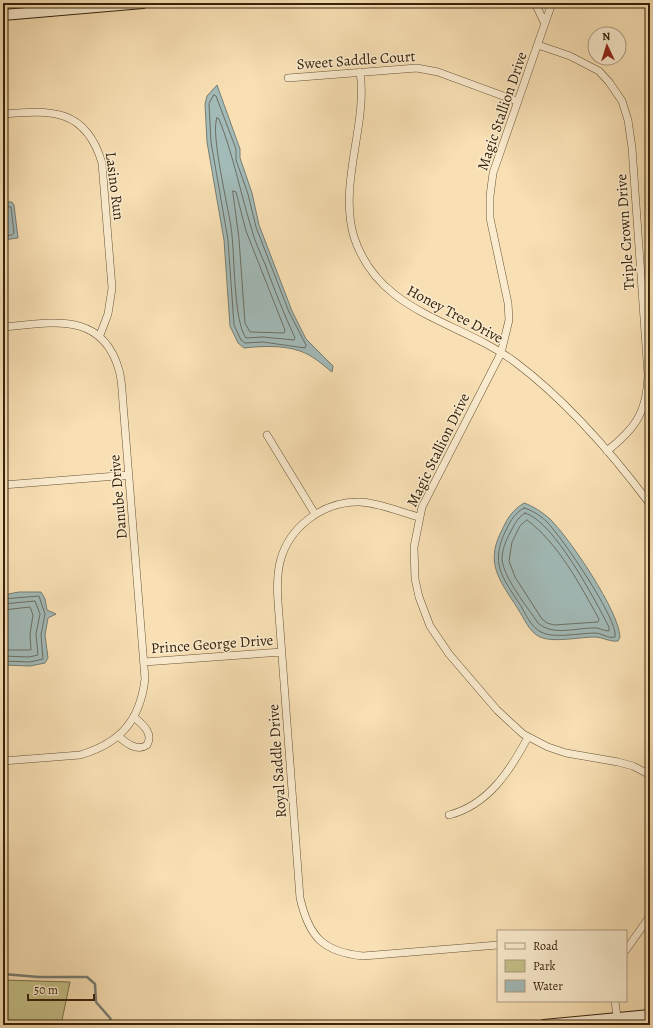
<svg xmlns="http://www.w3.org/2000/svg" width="653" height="1028" font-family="Alegreya,serif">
<rect width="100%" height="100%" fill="#f8e0b4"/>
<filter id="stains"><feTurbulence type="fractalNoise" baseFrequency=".005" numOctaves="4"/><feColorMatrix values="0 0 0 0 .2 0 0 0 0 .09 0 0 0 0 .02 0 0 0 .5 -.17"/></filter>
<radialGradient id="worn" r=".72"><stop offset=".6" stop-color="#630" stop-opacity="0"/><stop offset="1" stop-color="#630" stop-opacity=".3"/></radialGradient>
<path fill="#c4c088" stroke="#7c714a" d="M 3,980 L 70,982 L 61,1025 L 3,1025 Z"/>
<path fill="#a2bab8" stroke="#767d73" d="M 217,85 L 240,149 L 240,158 L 252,193 L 259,225 L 292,311 L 306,339 L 333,366 L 332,372 C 322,364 312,355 300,351 C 283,345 261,346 244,348 L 238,343 L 230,326 L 224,240 L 207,142 L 205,104 L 207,96 Z
M 3,202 L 12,202 L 14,205 L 18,238 L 3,240 Z
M 524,503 C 533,506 542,512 550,519 C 570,539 619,611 620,637 L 618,641 C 609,642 603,637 594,637 C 580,637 553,643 540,637 C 529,632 524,618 518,609 C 499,579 484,563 503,528 C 508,517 513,510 524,503 Z
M 19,592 L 41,592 L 45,599 L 47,610 L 56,614 L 48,618 L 45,635 L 48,658 L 45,663 L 30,666 L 3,665 L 3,595 Z"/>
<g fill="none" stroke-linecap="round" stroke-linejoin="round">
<path stroke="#6c6e62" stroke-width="1" d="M 214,95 L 216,96 L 236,149 L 236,160 L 248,194 L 256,227 L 289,312 L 306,345 L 305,348 L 263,342 L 245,343 L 241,340 L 234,325 L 228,240 L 211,142 L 209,104 Z
M 217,118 L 219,119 C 233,154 240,191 251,227 C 254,240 260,252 265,264 C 274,289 284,314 295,338 L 294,340 L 263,337 L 246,338 C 233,320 235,252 231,227 C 228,206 210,132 217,118 Z
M 233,191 L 236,192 L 246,231 L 285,330 L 284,333 L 250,332 L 245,323 L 239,239 Z
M 3,206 L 11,207 L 14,233 L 12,235 L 3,236
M 524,508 C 532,510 541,516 547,522 C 561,536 619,620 615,637 C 608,639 602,633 595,633 C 581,633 552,639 541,632 C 531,627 526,615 521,606 C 502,577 489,563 507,528 C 511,520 515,513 524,508 Z
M 525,513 C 554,521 595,600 609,627 L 609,631 C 605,631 601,629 597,628 C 577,627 554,637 538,623 C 528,608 503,577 502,559 C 502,550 506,540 510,533 C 514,525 518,517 525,513 Z
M 527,520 C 559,544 580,585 599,619 L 598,622 L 554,625 L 547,623 L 542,619 L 515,577 L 509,561 L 512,542 L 520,526 Z
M 3,599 L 39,596 L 45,614 L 41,635 L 43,659 L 30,662 L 3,661
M 3,604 L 35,601 L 40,614 L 36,634 L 38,655 L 29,657 L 3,656
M 3,610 L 30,607 L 33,615 L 30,634 L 31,650 L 3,650"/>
<path stroke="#767d73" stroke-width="2.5" d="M 3,974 L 39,977 L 87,977 L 95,984 L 96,1002 L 110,1018 L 113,1025"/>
<defs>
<path id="street" d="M 535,3 L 544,22
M 552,3 L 493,173 L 490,196 L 490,218 L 508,303 L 509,320 L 501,353 L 422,507 L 414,547 L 415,579 L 419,597 L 430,626 L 449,654 L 497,710 L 523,734 L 548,747 L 566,753 L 618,762 L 633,766 L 650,775
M 538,45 L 570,56 L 599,71 L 609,82 L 622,101 L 628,120 L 632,148 L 648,375 C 647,412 636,428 607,451
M 360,72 C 368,124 338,184 354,237 C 379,314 459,320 515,362 C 567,401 611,452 650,504
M 288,78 L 417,68 L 438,72 L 517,101
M 3,114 C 51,110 86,108 102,163 L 112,288 L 108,314 L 100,335
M 3,327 C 51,323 102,310 119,370 C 122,380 122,392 123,403 L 145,679 C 140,720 121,743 80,755 L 3,761
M 267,435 L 315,514
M 3,485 L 129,475
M 419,517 C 400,512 380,503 360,502 C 324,501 289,526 280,562 C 277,575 277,588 278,602 L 300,898 C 309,937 323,952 363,956 L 498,945
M 144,662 L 282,652
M 118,736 C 126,743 137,752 147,745 C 154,733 142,724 134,717
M 449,815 C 488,805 510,771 528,737
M 626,950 L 650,916
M 615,1001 L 617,1017"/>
<path id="secondary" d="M 3,15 L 143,3
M 544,1025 L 650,1015"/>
</defs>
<use href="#street" stroke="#665235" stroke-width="8"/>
<use href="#secondary" stroke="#35220b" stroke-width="12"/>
<use href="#street" stroke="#faebce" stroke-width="7"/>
<use href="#secondary" stroke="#faebce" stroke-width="10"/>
</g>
<g text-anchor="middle" stroke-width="3" stroke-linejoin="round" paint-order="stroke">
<g font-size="15" fill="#35220b" stroke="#faebce">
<text transform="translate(356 60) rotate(-4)" y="5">Sweet Saddle Court</text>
<text transform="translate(502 111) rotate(-71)" y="5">Magic Stallion Drive</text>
<text transform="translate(115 186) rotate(83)" y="5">Lasino Run</text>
<text transform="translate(625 232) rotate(-94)" y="5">Triple Crown Drive</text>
<text transform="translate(455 314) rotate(28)" y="5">Honey Tree Drive</text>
<text transform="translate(438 450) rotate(-64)" y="5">Magic Stallion Drive</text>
<text transform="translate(118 497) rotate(-95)" y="5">Danube Drive</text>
<text transform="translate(212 644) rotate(-4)" y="5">Prince George Drive</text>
<text transform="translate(277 761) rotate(-94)" y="5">Royal Saddle Drive</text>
</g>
</g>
<rect width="653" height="1028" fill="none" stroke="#f8e0b4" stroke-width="16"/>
<rect x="4" y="4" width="645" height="1020" fill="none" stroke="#35220b" stroke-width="2"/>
<rect x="8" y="8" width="637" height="1012" fill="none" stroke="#35220b"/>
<rect x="497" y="930" width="130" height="72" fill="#faebce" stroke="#ab9b80"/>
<rect x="505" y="943" width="20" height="6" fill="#faebce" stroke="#ab9b80"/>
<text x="533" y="950" font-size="12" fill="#35220b">Road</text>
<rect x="505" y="960" width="20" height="12" fill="#c4c088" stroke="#ab9b80"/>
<text x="533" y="970" font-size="12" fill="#35220b">Park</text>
<rect x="505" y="980" width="20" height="12" fill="#a2bab8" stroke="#ab9b80"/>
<text x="533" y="990" font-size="12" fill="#35220b">Water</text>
<g transform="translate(607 46) rotate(356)"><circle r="19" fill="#faebce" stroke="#ab9b80"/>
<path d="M0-3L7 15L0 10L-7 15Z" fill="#8f2418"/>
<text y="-6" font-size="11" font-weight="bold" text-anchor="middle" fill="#35220b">N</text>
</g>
<path d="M28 994v6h66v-6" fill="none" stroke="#35220b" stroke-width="2"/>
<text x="34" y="994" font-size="12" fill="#35220b" stroke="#faebce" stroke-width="3" paint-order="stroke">50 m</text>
<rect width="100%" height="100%" filter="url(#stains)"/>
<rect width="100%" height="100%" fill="url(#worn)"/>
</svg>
